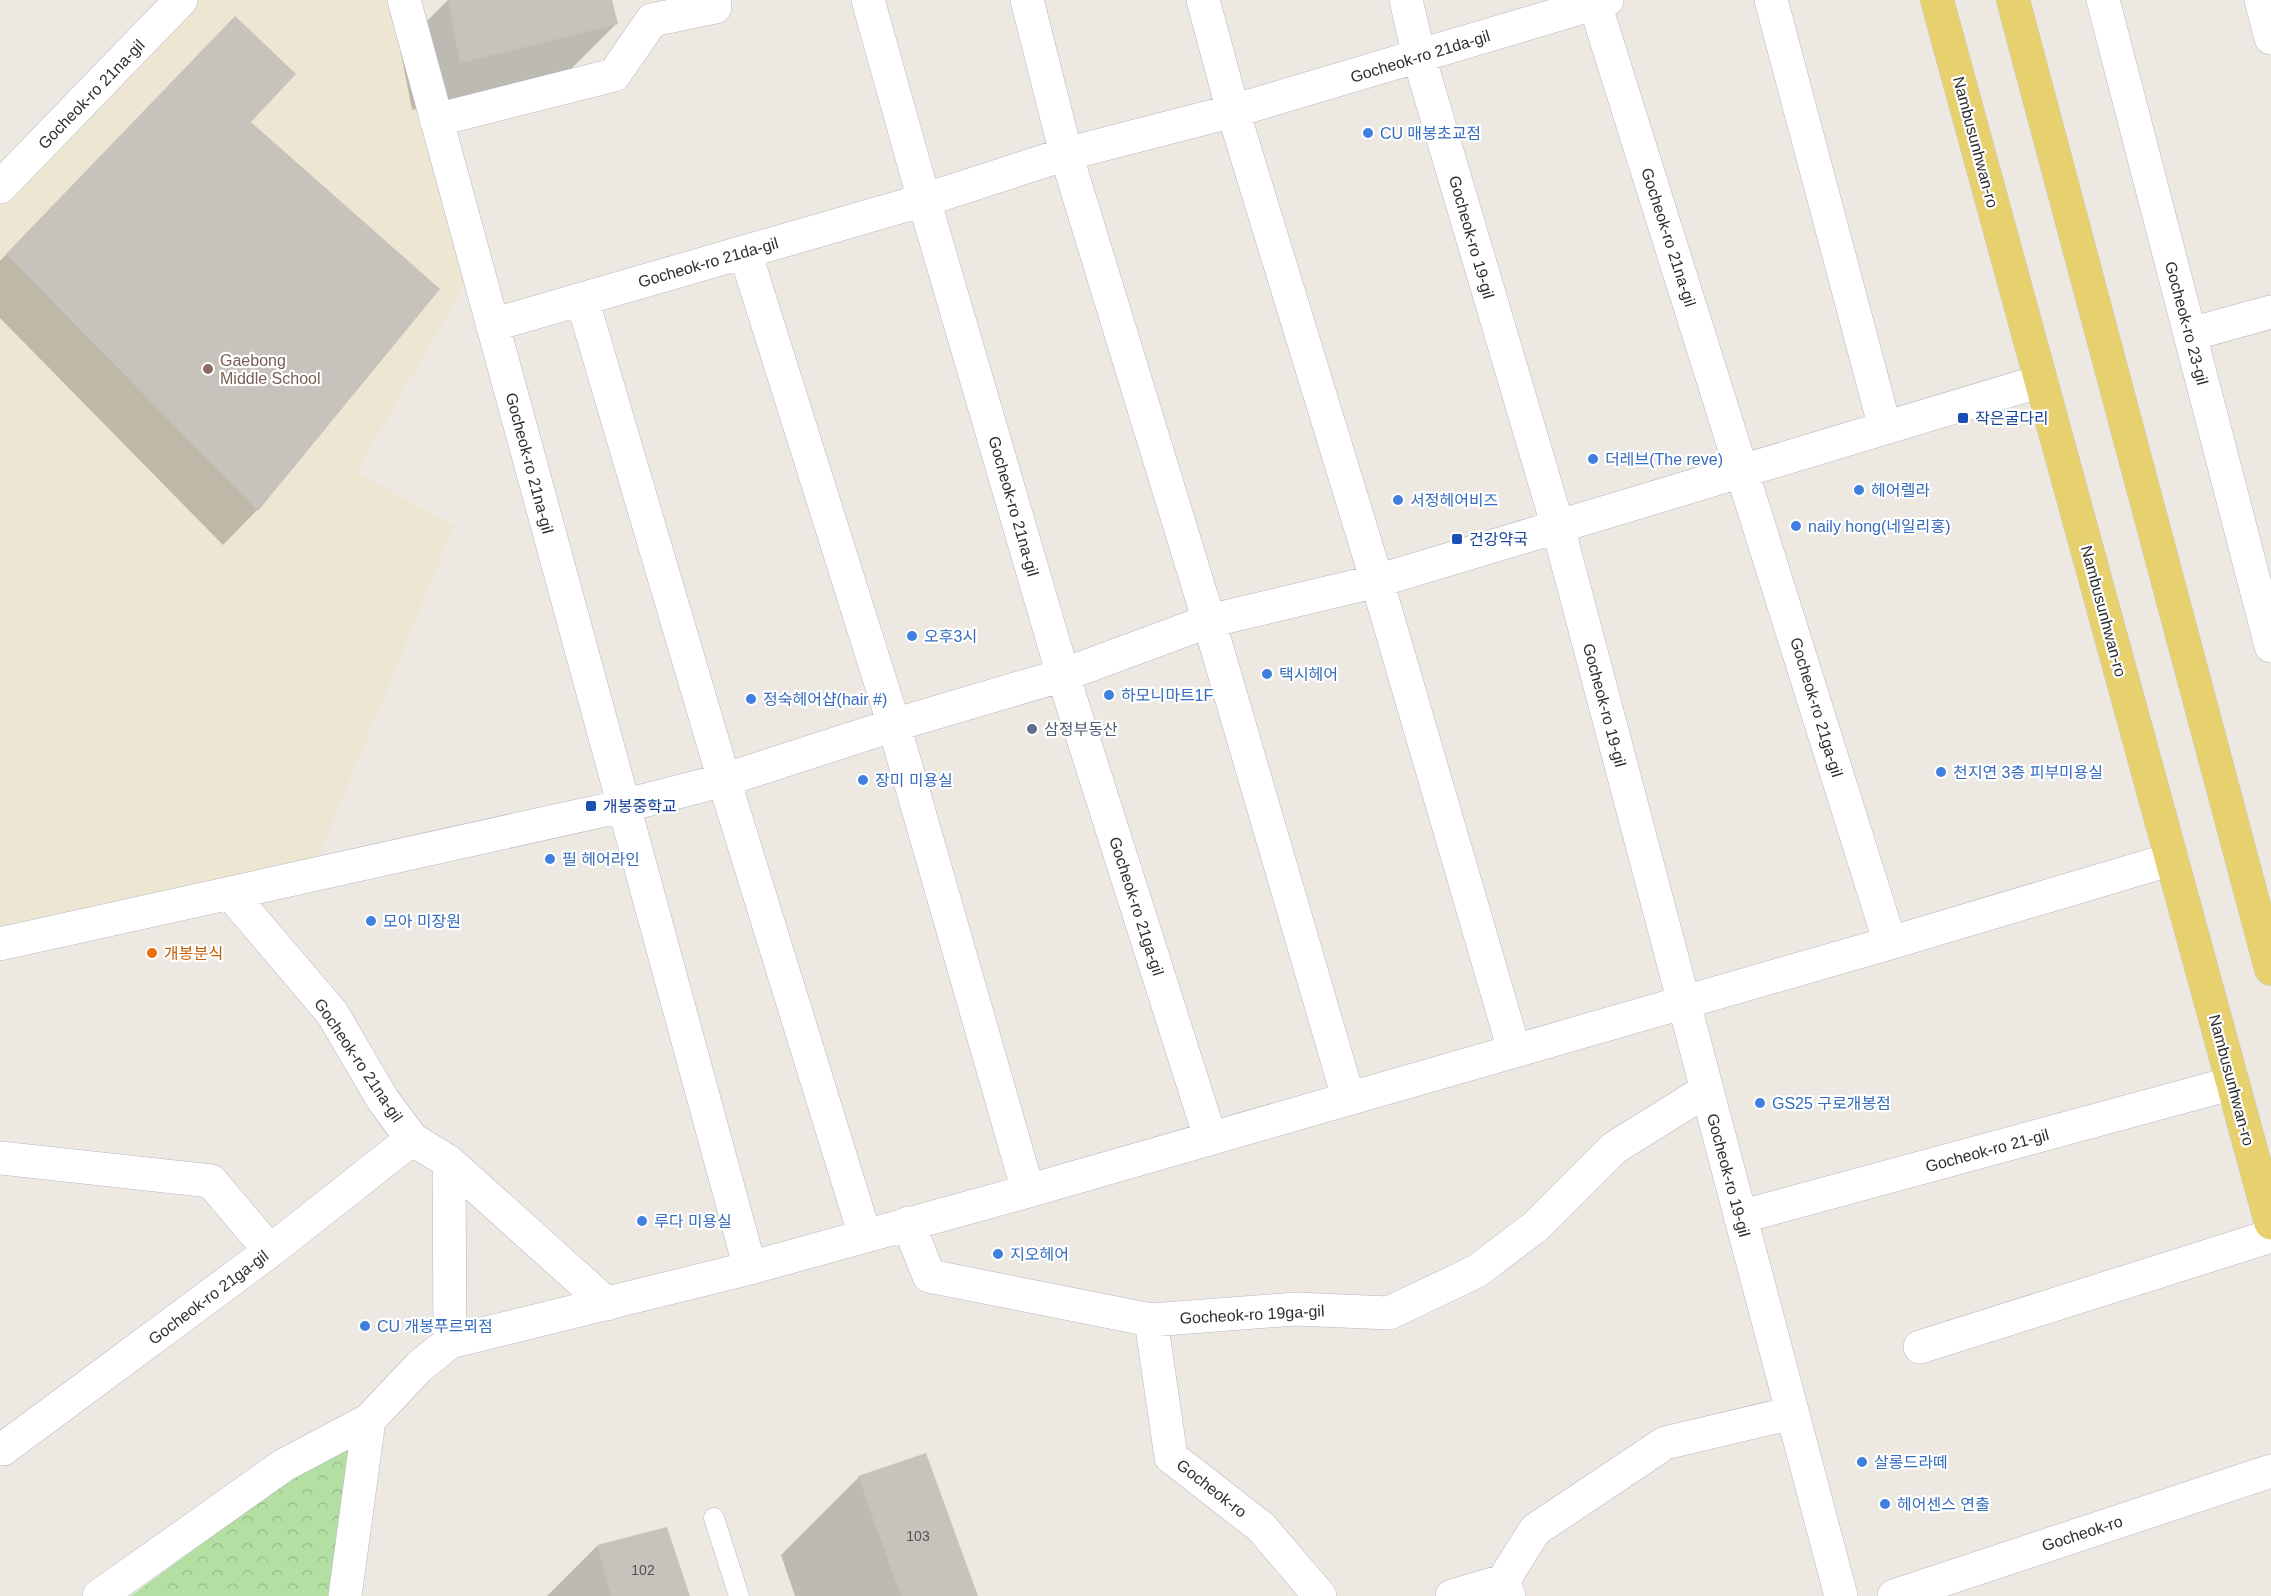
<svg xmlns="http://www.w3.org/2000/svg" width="2271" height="1596" font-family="Helvetica,'Noto Sans KR',sans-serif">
<defs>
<pattern id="forest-crowns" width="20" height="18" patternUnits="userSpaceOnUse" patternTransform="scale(1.5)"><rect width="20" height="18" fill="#b4dfa3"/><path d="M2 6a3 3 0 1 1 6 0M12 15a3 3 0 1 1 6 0" fill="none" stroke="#9bc08d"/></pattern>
</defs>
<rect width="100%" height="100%" fill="#ede9e2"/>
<path fill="#ede6d3" d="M 181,0 L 404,0 L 476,266 L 356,472 L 454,526 L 311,875 L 0,944 L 0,187 Z"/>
<path fill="url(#forest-crowns)" d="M 369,1420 L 345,1596 L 131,1596 Z"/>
<path fill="#0003" d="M 448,0 L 610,0 L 616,24 L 568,72 L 412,110 L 400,48 Z
M 201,53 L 248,122 L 257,510 L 223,545 L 0,318 L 0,261 Z
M 859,1477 L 977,1596 L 795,1596 L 781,1555 Z
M 597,1546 L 689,1596 L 547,1596 Z"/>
<path fill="#c7c3bc" d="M 448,0 L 612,0 L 618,24 L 460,63 Z
M 235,16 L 296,74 L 251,122 L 440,289 L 258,511 L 6,254 Z
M 926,1453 L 978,1596 L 901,1596 L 858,1476 Z
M 667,1527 L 690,1596 L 611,1596 L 597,1545 Z"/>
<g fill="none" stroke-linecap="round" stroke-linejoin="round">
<defs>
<path id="lane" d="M 714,1518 L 739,1596"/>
<path id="street" d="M 404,0 L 750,1268
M 868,0 L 924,200 L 1063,675 L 1210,1137
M 1027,0 L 1066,154 L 1209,621 L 1348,1097
M 1203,0 L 1233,111 L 1377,581 L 1514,1050
M 1406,0 L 1419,57 L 1558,527 L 1841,1596
M 1771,0 L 1885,428
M 2103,0 L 2271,646
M 2261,0 L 2271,38
M 1595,4 L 1890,943
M 436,120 L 614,75 L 652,20 L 715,7 L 714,0
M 0,187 L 181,0
M 745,252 L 894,725 L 1028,1191
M 582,299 L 724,780 L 865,1236
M 492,325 L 924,200 L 1066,154 L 1233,111 L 1607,0
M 2191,334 L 2271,312
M 230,893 L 332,1013 L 383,1100 L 412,1139 L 449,1162 L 607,1304
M 0,944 L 623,806 L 724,780 L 894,725 L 1063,675 L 1209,621 L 1377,581 L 2041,381
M 0,1158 L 211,1181 L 270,1251
M 449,1162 L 450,1342
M 1740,1217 L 2233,1083
M 908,1223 L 929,1276 L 1151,1320 L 1296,1309 L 1389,1313 L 1477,1271 L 1535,1227 L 1614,1148 L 1707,1090
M 1151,1320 L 1171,1457 L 1261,1527 L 1320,1596
M 1920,1347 L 2271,1236
M 0,1449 L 3,1449 L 270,1251 L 412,1139
M 99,1596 L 284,1465 L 369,1420 L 420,1366 L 450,1342 L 750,1268 L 1028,1191 L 1890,943 L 2172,859
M 345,1596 L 369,1420
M 1452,1596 L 1503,1581
M 1509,1596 L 1503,1581 L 1535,1530 L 1665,1443 L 1792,1413"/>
<path id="secondary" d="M 1894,1596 L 2271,1471"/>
<path id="primary" d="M 1937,0 L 2271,1223
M 2013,0 L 2271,969"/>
</defs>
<use href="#lane" stroke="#b5b6c0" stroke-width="21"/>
<use href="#street" stroke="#b5b6c0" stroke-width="34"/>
<use href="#secondary" stroke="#b5b6c0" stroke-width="34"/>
<use href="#primary" stroke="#c9c9c9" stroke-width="34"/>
<use href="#lane" stroke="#fff" stroke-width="20"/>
<use href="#street" stroke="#fff" stroke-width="33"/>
<use href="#secondary" stroke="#fff" stroke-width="33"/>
<use href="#primary" stroke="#e6d16e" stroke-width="33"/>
</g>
<g fill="#3f7fe0" stroke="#fff" stroke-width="2">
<circle cx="1368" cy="133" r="6"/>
<circle cx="1593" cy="459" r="6"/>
<circle cx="1859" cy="490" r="6"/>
<circle cx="1398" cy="500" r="6"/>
<circle cx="1796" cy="526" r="6"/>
<circle cx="912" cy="636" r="6"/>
<circle cx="1267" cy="674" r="6"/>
<circle cx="1109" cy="695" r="6"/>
<circle cx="751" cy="699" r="6"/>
<circle cx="1941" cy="772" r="6"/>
<circle cx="863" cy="780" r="6"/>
<circle cx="550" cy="859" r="6"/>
<circle cx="371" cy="921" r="6"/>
<circle cx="1760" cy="1103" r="6"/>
<circle cx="642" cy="1221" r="6"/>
<circle cx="998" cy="1254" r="6"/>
<circle cx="365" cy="1326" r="6"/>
<circle cx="1862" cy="1462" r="6"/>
<circle cx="1885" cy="1504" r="6"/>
</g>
<circle fill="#8d6e63" stroke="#fff" stroke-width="2" cx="208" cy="369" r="6"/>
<g fill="#1a4fb4" stroke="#fff" stroke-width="2">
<rect x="1957" y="412" width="12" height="12" rx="3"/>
<rect x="1451" y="533" width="12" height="12" rx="3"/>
<rect x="585" y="800" width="12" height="12" rx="3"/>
</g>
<circle fill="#5c6f8a" stroke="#fff" stroke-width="2" cx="1032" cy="729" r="6"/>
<circle fill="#e8710a" stroke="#fff" stroke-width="2" cx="152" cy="953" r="6"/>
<g text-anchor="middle" stroke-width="4.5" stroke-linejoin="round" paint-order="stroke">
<g font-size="14" fill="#545352">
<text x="918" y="1541">103</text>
<text x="643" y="1575">102</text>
</g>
<g font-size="16" fill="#2e2e2e" stroke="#fff">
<text transform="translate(1420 56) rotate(-17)" y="6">Gocheok-ro 21da-gil</text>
<text transform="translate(91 94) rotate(-46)" y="6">Gocheok-ro 21na-gil</text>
<text transform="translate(1976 142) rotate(75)" y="6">Nambusunhwan-ro</text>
<text transform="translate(1472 237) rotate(74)" y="6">Gocheok-ro 19-gil</text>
<text transform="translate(1669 237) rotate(72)" y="6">Gocheok-ro 21na-gil</text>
<text transform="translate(708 262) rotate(-16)" y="6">Gocheok-ro 21da-gil</text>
<text transform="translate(2187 323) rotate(75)" y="6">Gocheok-ro 23-gil</text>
<text transform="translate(530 463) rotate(75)" y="6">Gocheok-ro 21na-gil</text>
<text transform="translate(1014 506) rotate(74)" y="6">Gocheok-ro 21na-gil</text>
<text transform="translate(2104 611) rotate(75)" y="6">Nambusunhwan-ro</text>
<text transform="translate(1605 705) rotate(75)" y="6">Gocheok-ro 19-gil</text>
<text transform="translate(1817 707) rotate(73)" y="6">Gocheok-ro 21ga-gil</text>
<text transform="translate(1137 906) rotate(72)" y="6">Gocheok-ro 21ga-gil</text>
<text transform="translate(359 1060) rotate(56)" y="6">Gocheok-ro 21na-gil</text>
<text transform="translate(2232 1080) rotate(75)" y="6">Nambusunhwan-ro</text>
<text transform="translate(1987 1150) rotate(-15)" y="6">Gocheok-ro 21-gil</text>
<text transform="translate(1729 1175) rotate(75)" y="6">Gocheok-ro 19-gil</text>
<text transform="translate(208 1297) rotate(-37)" y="6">Gocheok-ro 21ga-gil</text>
<text transform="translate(1252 1314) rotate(-3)" y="6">Gocheok-ro 19ga-gil</text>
<text transform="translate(1212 1488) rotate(38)" y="6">Gocheok-ro</text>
<text transform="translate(2082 1533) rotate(-18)" y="6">Gocheok-ro</text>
</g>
<g font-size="16" fill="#366cbe" stroke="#fff" text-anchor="start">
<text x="1380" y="139">CU 매봉초교점</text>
<text x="1605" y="465">더레브(The reve)</text>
<text x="1871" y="496">헤어렐라</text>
<text x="1410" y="506">서정헤어비즈</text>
<text x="1808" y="532">naily hong(네일리홍)</text>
<text x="924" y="642">오후3시</text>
<text x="1279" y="680">택시헤어</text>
<text x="1121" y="701">하모니마트1F</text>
<text x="763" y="705">정숙헤어샵(hair #)</text>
<text x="1953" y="778">천지연 3층 피부미용실</text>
<text x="875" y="786">장미 미용실</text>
<text x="562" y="865">필 헤어라인</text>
<text x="383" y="927">모아 미장원</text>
<text x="1772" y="1109">GS25 구로개봉점</text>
<text x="654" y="1227">루다 미용실</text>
<text x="1010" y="1260">지오헤어</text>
<text x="377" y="1332">CU 개봉푸르뫼점</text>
<text x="1874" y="1468">살롱드라떼</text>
<text x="1897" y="1510">헤어센스 연출</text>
</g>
<g font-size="16" fill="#785e54" stroke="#fff" text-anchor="start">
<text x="220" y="366">Gaebong<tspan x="220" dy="18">Middle School</tspan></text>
</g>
<g font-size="16" fill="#164399" stroke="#fff" text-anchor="start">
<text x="1975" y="424">작은굴다리</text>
<text x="1469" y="545">건강약국</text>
<text x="603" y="812">개봉중학교</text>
</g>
<g font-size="16" fill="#4e5e75" stroke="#fff" text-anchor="start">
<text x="1044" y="735">삼정부동산</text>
</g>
<g font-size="16" fill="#c56008" stroke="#fff" text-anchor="start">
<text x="164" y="959">개봉분식</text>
</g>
</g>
</svg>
